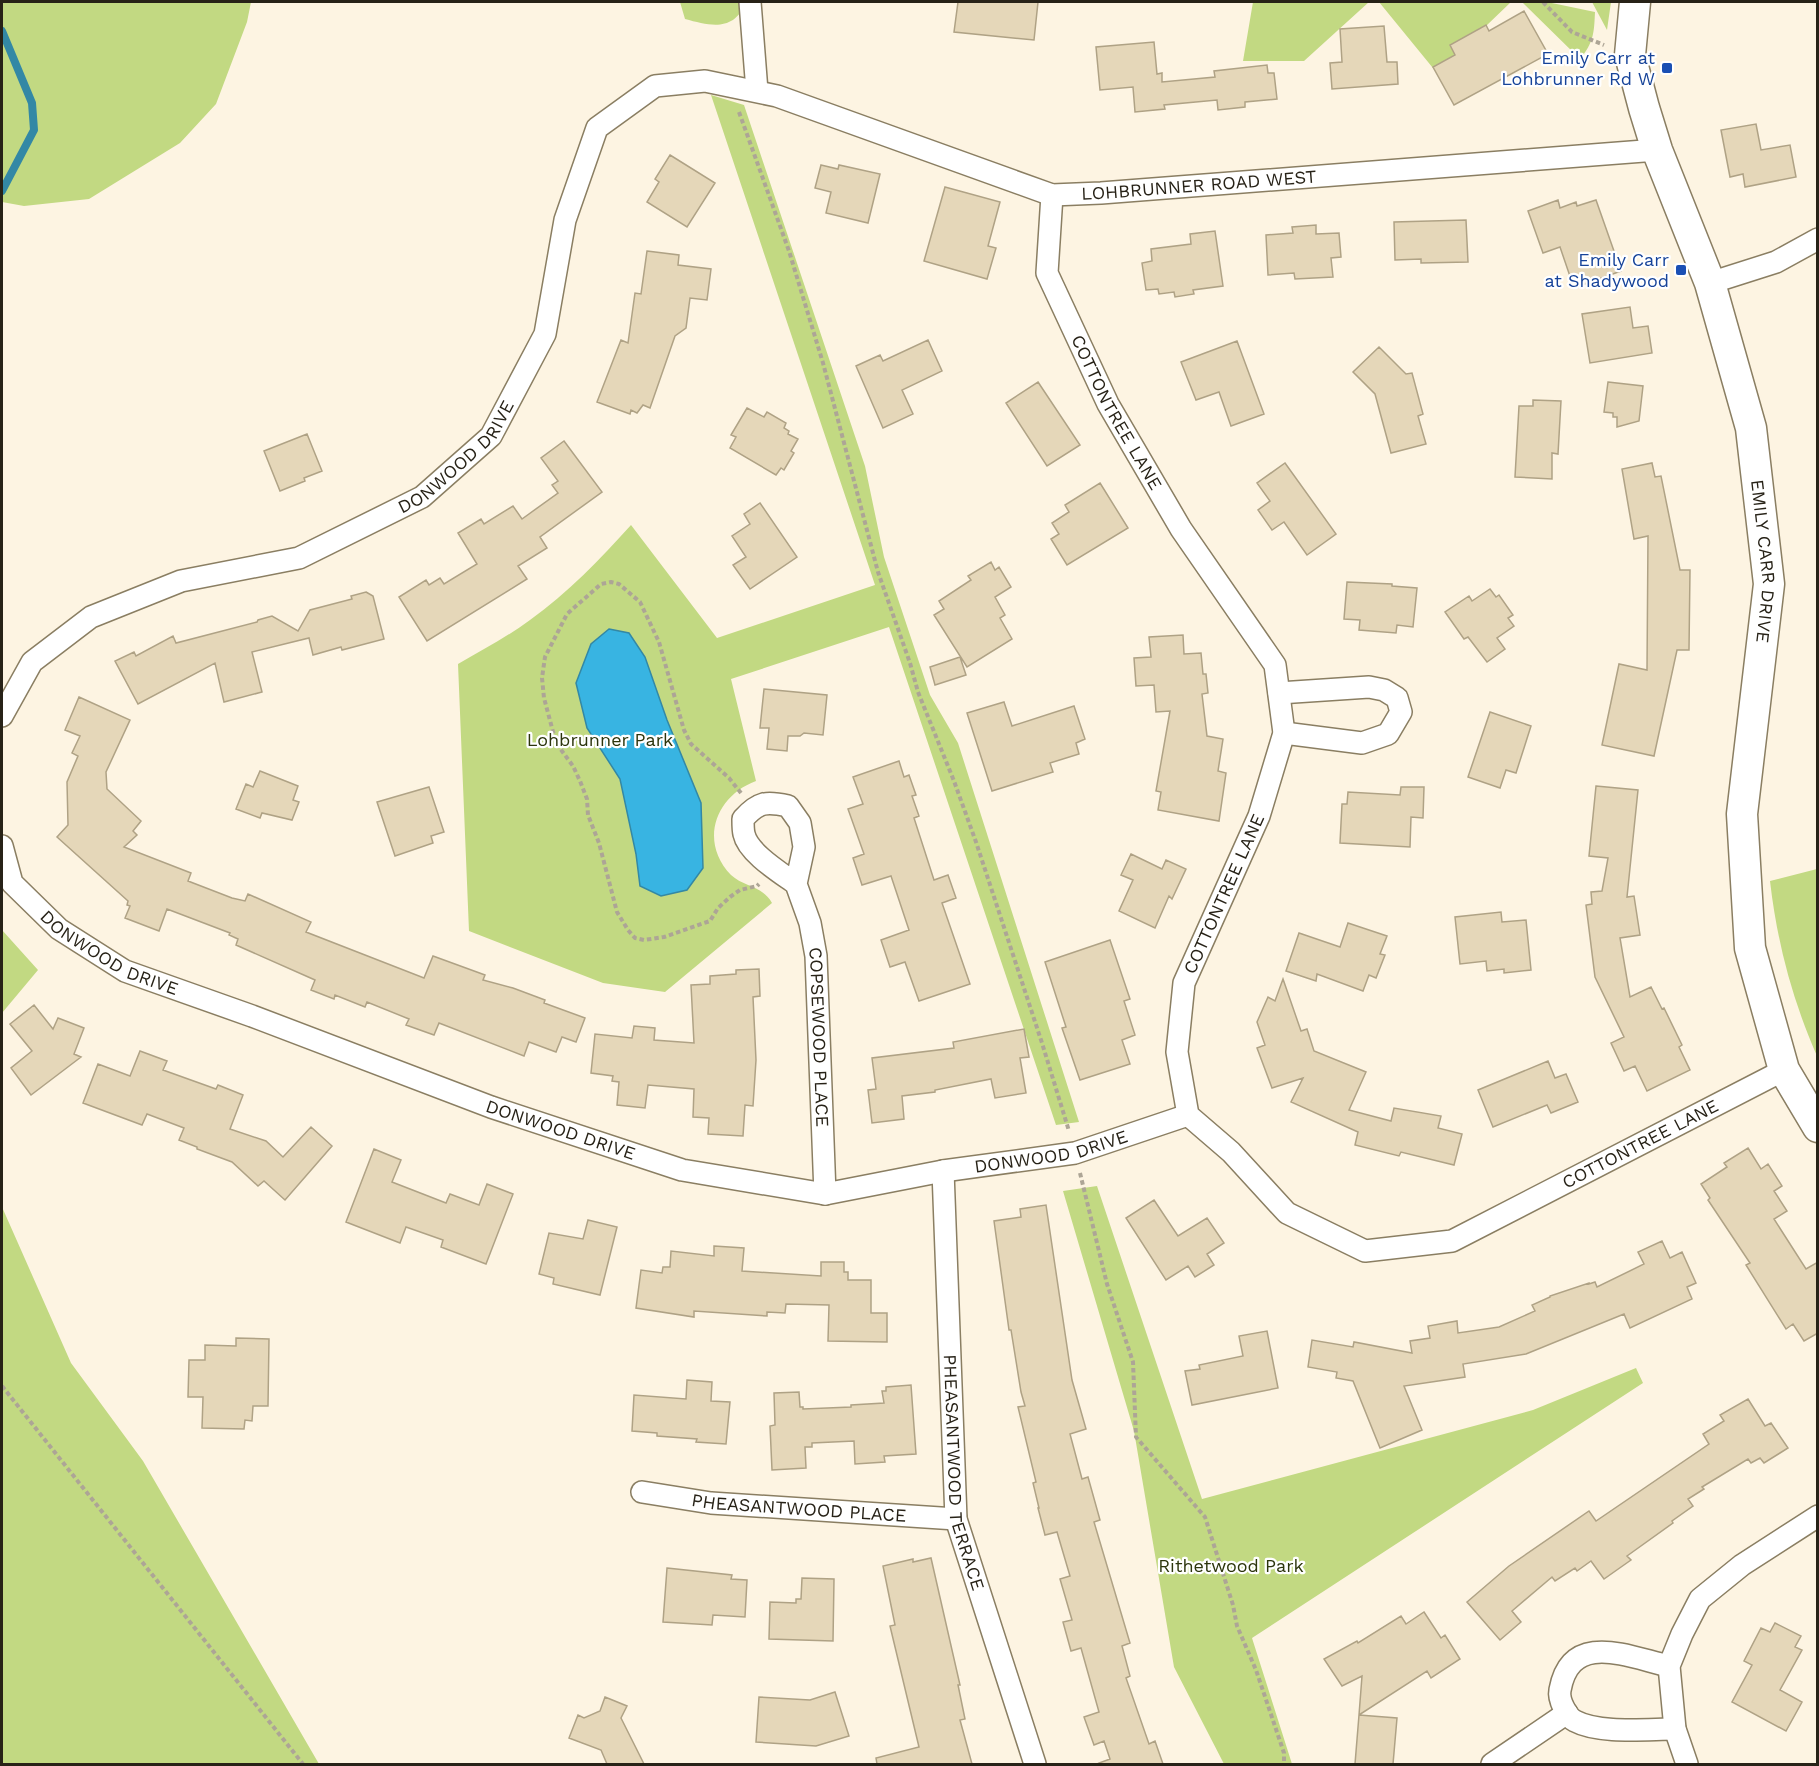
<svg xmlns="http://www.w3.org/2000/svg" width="1819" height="1766" font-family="'Work Sans',sans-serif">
<rect width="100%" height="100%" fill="#fdf4e2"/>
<path fill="#c2d982" d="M 2,2 L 251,2 L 247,22 L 216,104 L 180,143 L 89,199 L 24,206 L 2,202 Z
M 680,2 L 746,2 C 734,32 711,26 685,19 Z
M 1253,2 L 1369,2 L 1304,61 L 1243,61 Z
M 1379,2 L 1511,2 L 1437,73 Z
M 1522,2 L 1547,2 L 1595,12 C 1594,33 1594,42 1580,59 Z
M 1592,2 L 1611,2 L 1607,30 Z
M 711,95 L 744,105 L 865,466 L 884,557 L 930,695 L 958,743 L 1079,1122 L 1056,1125 L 889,627 L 731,679 L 756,781 C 715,796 699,842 731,875 C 744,887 763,886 772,903 L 665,992 L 603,983 L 469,931 L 458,664 C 482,650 507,637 530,620 C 568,593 600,559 631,525 L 717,638 L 875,585 Z
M 1817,869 L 1818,869 L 1817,1056 C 1792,999 1777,942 1770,881 Z
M 2,930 L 38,970 L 2,1013 Z
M 1097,1186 L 1202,1499 L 1533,1410 L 1636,1368 L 1643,1383 L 1252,1638 L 1292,1764 L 1224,1764 L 1174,1667 L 1134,1431 L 1063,1191 Z
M 2,1207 L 71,1363 L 143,1461 L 319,1764 L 2,1764 Z"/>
<path fill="#38b4e2" stroke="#3388a5" stroke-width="1.5" d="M 609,629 L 629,633 L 645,657 L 667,720 L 701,803 L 703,868 L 687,890 L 661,896 L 640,886 L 636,854 L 620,779 L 587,728 L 576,683 L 591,644 Z"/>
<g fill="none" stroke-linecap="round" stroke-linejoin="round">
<path stroke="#3388a5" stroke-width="8" d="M 2,31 L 32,103 L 34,130 L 2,191"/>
</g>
<path fill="#e5d7b9" stroke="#afa285" stroke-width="1.5" d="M 958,2 L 1038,2 L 1034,40 L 954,32 Z
M 1524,11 L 1548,54 L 1454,105 L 1433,67 L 1455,55 L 1450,45 L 1486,25 L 1489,31 Z
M 1384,26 L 1387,62 L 1397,62 L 1398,84 L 1332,89 L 1330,63 L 1342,62 L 1340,29 Z
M 1154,42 L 1157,74 L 1162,73 L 1162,82 L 1215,77 L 1214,71 L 1267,65 L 1268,73 L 1274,73 L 1277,99 L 1245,102 L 1245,107 L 1218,110 L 1217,100 L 1164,105 L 1165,109 L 1135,112 L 1133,87 L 1100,90 L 1096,47 Z
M 1756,124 L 1761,150 L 1790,145 L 1796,177 L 1745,187 L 1743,174 L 1730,177 L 1721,130 Z
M 670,155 L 715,183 L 687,227 L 647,202 L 659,182 L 655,179 Z
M 821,165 L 838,169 L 839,165 L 880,174 L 868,223 L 826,213 L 831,192 L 815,188 Z
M 945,187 L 1000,202 L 988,246 L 996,248 L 987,279 L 924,261 Z
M 1558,200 L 1560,208 L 1576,202 L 1577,206 L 1596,200 L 1621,271 L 1574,288 L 1560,247 L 1543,253 L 1528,211 Z
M 1466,220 L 1468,262 L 1421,263 L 1421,259 L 1395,260 L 1394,222 Z
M 1316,225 L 1316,234 L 1339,233 L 1341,257 L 1331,258 L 1333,277 L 1295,279 L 1294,273 L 1268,275 L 1266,235 L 1293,233 L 1292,227 Z
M 1215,231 L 1223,286 L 1193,290 L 1194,294 L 1175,297 L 1174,292 L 1159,294 L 1158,289 L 1146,290 L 1142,263 L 1152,261 L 1151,249 L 1191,244 L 1190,234 Z
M 647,251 L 679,255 L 678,265 L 711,269 L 707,300 L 690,298 L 686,328 L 675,336 L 650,408 L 643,405 L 637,413 L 631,410 L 630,414 L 597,402 L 621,340 L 628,343 L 635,293 L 641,294 Z
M 1630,307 L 1633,328 L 1648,326 L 1652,353 L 1590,363 L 1582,314 Z
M 928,340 L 942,371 L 902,390 L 913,414 L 883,428 L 856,366 L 880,355 L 883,361 Z
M 1237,341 L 1264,414 L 1231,426 L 1219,392 L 1196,400 L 1181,362 Z
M 1379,347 L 1406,374 L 1412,373 L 1423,414 L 1418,416 L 1426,444 L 1391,453 L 1375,394 L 1353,372 Z
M 1038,382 L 1080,445 L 1047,466 L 1006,403 Z
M 1608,382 L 1643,386 L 1639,421 L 1617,427 L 1617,417 L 1613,417 L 1613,413 L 1604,412 Z
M 1533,400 L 1561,401 L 1558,454 L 1552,453 L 1552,479 L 1515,477 L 1519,406 L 1533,406 Z
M 747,408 L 764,417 L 767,412 L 786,423 L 784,428 L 789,431 L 788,434 L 798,439 L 791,451 L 794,453 L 784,470 L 781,468 L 776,475 L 730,448 L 736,437 L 731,435 Z
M 307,434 L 322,471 L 304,478 L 305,481 L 280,491 L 264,451 Z
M 564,441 L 602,492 L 540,537 L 547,548 L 518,566 L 527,579 L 427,641 L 399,597 L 426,580 L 429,585 L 440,578 L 444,584 L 477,564 L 458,533 L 481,519 L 484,524 L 513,506 L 522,519 L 558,493 L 552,485 L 558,481 L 541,458 Z
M 1285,463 L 1336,534 L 1307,555 L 1284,522 L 1272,530 L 1258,510 L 1270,501 L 1257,483 Z
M 1652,463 L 1655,477 L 1661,476 L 1680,570 L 1690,570 L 1689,650 L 1677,650 L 1654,756 L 1602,745 L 1619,664 L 1647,670 L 1648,536 L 1634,539 L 1622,469 Z
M 1100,483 L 1128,528 L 1067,565 L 1051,539 L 1059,534 L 1052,523 L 1069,512 L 1065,505 Z
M 760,503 L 797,557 L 750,589 L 733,565 L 746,557 L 732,536 L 750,524 L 744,514 Z
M 991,562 L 995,570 L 999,567 L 1011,587 L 995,597 L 1005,615 L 1000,618 L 1012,639 L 967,667 L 934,615 L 944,609 L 939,601 L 971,580 L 968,576 Z
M 1347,582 L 1392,584 L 1392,586 L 1417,588 L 1413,627 L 1397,625 L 1396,633 L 1359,630 L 1360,620 L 1344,619 Z
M 1490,589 L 1496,597 L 1499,595 L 1513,615 L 1508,618 L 1514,626 L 1497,638 L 1505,649 L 1487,662 L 1468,637 L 1464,639 L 1445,612 L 1469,596 L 1472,601 Z
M 366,592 L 373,596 L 384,639 L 342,650 L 341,647 L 313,655 L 309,638 L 252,652 L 262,692 L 224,702 L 215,663 L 138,704 L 115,661 L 134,652 L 136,656 L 173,636 L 176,643 L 257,622 L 258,620 L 272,616 L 298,631 L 310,610 L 352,599 L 351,596 Z
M 1183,635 L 1184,654 L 1201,653 L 1203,674 L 1206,674 L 1208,693 L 1202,694 L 1207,736 L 1223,739 L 1218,771 L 1226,773 L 1219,821 L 1158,810 L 1161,792 L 1156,791 L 1170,711 L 1156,712 L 1154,685 L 1136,686 L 1134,658 L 1151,657 L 1149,637 Z
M 960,657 L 966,675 L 935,685 L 930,667 Z
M 764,689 L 827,695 L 823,735 L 804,733 L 800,736 L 788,736 L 787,751 L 767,749 L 769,728 L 760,728 Z
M 79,697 L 130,720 L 106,772 L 107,789 L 141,821 L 133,831 L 137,835 L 124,847 L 191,873 L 188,881 L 232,898 L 245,901 L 248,894 L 311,922 L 306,932 L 424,978 L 433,956 L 485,975 L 483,980 L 513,988 L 545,1000 L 544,1003 L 585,1018 L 576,1042 L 562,1037 L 556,1052 L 529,1042 L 524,1056 L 439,1023 L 434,1035 L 406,1025 L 409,1019 L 367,1002 L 365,1007 L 335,995 L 334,999 L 311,990 L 315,980 L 236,945 L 238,939 L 229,935 L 230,933 L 167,909 L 159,931 L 125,918 L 130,906 L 127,905 L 128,901 L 57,837 L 68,825 L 67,782 L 78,756 L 72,753 L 80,736 L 65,730 Z
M 1004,702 L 1012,726 L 1074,706 L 1085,739 L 1076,743 L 1079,754 L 1050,763 L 1053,772 L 992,791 L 967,713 Z
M 1490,712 L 1531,726 L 1516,773 L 1506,770 L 1500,788 L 1468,777 Z
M 899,761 L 904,777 L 909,775 L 916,795 L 912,796 L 919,816 L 914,818 L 934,880 L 948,875 L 956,898 L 942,903 L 970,984 L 919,1001 L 905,962 L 890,967 L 881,940 L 909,930 L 891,876 L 862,885 L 853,858 L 864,854 L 848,809 L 863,804 L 853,777 Z
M 260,771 L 298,786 L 293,800 L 299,802 L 292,820 L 262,813 L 260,818 L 236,809 L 246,784 L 253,787 Z
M 1596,786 L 1638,790 L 1627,897 L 1634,896 L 1640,935 L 1620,938 L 1630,997 L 1651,987 L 1662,1009 L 1664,1008 L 1682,1045 L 1679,1047 L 1690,1070 L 1647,1091 L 1635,1066 L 1624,1071 L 1611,1043 L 1624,1037 L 1595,977 L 1586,905 L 1592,904 L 1591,892 L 1602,891 L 1608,858 L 1589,856 Z
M 429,787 L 444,832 L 431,836 L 433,843 L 395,856 L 377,802 Z
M 1401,787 L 1424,787 L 1423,818 L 1411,817 L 1410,847 L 1340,843 L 1342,804 L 1347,804 L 1348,792 L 1400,795 Z
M 1131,854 L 1162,869 L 1166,860 L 1186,869 L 1172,899 L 1169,896 L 1155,928 L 1119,911 L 1133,880 L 1121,875 Z
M 1501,912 L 1502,922 L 1526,920 L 1531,970 L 1504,973 L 1504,969 L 1487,971 L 1486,961 L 1460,964 L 1455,917 Z
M 1348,923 L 1387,936 L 1380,954 L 1385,955 L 1376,978 L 1369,975 L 1363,991 L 1317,974 L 1316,981 L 1286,971 L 1299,933 L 1340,947 Z
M 1110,940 L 1130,999 L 1124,1001 L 1135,1035 L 1122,1040 L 1130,1064 L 1080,1080 L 1062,1028 L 1066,1027 L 1045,962 Z
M 759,969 L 760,996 L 753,997 L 756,1060 L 753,1106 L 745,1105 L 743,1136 L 708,1134 L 709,1118 L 693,1117 L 694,1089 L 648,1085 L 645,1108 L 617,1105 L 619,1082 L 612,1081 L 613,1076 L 591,1073 L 595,1034 L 632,1038 L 634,1026 L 655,1028 L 654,1040 L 694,1043 L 691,985 L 710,984 L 710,976 L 736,974 L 736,970 Z
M 1283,979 L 1301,1031 L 1307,1029 L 1314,1051 L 1366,1072 L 1349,1110 L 1391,1121 L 1394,1108 L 1441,1116 L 1438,1128 L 1462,1134 L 1454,1165 L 1401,1152 L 1399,1156 L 1355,1145 L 1358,1132 L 1291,1102 L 1303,1078 L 1272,1088 L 1257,1048 L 1265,1045 L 1257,1022 L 1268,997 L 1275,1001 Z
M 34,1005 L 53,1029 L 58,1018 L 84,1028 L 74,1054 L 81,1057 L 31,1095 L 11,1068 L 32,1051 L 10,1024 Z
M 1024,1029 L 1029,1057 L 1020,1058 L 1026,1093 L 995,1098 L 991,1079 L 935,1090 L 935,1092 L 902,1096 L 904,1119 L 872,1123 L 868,1090 L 876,1089 L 872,1058 L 954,1048 L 953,1042 Z
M 140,1051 L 167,1061 L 163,1070 L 216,1089 L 218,1085 L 243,1095 L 230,1129 L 266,1141 L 283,1157 L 311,1127 L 332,1146 L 285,1200 L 264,1181 L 258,1186 L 232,1162 L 197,1149 L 197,1147 L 179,1140 L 184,1128 L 147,1114 L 142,1125 L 83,1103 L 98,1064 L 130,1076 Z
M 1548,1061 L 1555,1078 L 1566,1074 L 1578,1102 L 1551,1113 L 1547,1105 L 1493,1127 L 1478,1090 Z
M 1748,1148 L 1761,1169 L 1768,1164 L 1782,1186 L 1774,1191 L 1787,1211 L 1774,1219 L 1806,1269 L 1818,1262 L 1818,1333 L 1804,1341 L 1793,1324 L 1786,1329 L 1746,1265 L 1750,1263 L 1708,1200 L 1710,1198 L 1701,1184 L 1727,1167 L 1724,1163 Z
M 374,1149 L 401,1160 L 392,1182 L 446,1203 L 450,1194 L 479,1205 L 487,1184 L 513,1194 L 486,1264 L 441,1247 L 443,1240 L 406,1227 L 400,1243 L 346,1222 Z
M 1154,1200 L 1178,1236 L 1207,1218 L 1224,1243 L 1207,1254 L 1214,1265 L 1195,1277 L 1188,1266 L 1166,1280 L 1126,1218 Z
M 1046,1205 L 1072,1380 L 1086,1429 L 1070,1434 L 1082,1479 L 1088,1477 L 1100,1520 L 1094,1522 L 1130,1643 L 1122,1646 L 1130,1676 L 1126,1678 L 1149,1744 L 1155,1741 L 1163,1764 L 1100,1764 L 1099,1763 L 1110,1759 L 1104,1741 L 1094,1745 L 1084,1717 L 1099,1712 L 1081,1648 L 1071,1651 L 1063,1622 L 1072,1620 L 1060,1579 L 1070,1576 L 1057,1532 L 1045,1535 L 1038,1508 L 1039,1508 L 1033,1483 L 1036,1482 L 1018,1407 L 1025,1406 L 1021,1392 L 1011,1330 L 1009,1330 L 994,1221 L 1021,1217 L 1020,1209 Z
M 588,1220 L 617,1227 L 600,1295 L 553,1284 L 554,1278 L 539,1274 L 549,1233 L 583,1239 Z
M 1662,1241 L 1670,1258 L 1682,1252 L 1696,1283 L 1687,1287 L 1692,1299 L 1630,1328 L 1624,1314 L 1526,1354 L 1463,1364 L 1465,1377 L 1404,1386 L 1422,1430 L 1380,1448 L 1353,1381 L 1336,1378 L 1337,1372 L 1308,1367 L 1312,1340 L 1353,1347 L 1354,1342 L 1412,1353 L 1410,1341 L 1430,1338 L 1428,1326 L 1457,1321 L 1458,1333 L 1499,1327 L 1535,1311 L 1532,1305 L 1550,1297 L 1550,1296 L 1589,1283 L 1589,1284 L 1595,1282 L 1597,1287 L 1644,1264 L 1638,1252 Z
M 714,1246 L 744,1248 L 742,1271 L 821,1276 L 821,1262 L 844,1262 L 844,1272 L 848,1272 L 848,1280 L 871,1280 L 871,1313 L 887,1313 L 887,1342 L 828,1341 L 829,1305 L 786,1304 L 785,1313 L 767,1312 L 767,1316 L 694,1311 L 694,1317 L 636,1308 L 641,1270 L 662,1273 L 663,1267 L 670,1267 L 671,1251 L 714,1256 Z
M 1267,1331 L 1278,1388 L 1192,1405 L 1185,1371 L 1200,1369 L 1199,1365 L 1243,1356 L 1239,1336 Z
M 236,1338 L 269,1339 L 268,1406 L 253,1406 L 252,1421 L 245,1420 L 244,1429 L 202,1428 L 203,1397 L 188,1397 L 189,1360 L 205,1360 L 205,1345 L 236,1346 Z
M 687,1380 L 712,1382 L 711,1401 L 730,1402 L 726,1444 L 696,1442 L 697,1439 L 657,1436 L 657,1433 L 632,1431 L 634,1395 L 686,1399 Z
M 911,1385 L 916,1454 L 884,1456 L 885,1462 L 855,1464 L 854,1441 L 812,1443 L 812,1447 L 805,1447 L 806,1468 L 772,1470 L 770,1426 L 775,1425 L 774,1393 L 799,1392 L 800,1407 L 803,1407 L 803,1409 L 851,1407 L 851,1405 L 884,1403 L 882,1391 L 886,1391 L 886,1387 Z
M 1748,1399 L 1765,1426 L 1771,1423 L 1788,1448 L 1764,1463 L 1760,1458 L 1751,1463 L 1748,1459 L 1702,1487 L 1704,1489 L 1688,1499 L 1693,1506 L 1672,1521 L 1673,1523 L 1627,1556 L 1631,1560 L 1604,1579 L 1591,1561 L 1577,1571 L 1575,1568 L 1555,1581 L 1552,1577 L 1512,1611 L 1521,1622 L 1500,1640 L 1467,1602 L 1509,1566 L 1589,1511 L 1596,1521 L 1709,1444 L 1703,1434 L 1724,1421 L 1720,1415 Z
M 931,1558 L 960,1685 L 958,1685 L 965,1719 L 960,1720 L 972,1764 L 877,1764 L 876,1758 L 919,1747 L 890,1626 L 895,1625 L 883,1566 L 913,1559 L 913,1562 Z
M 667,1568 L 732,1575 L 731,1579 L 747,1580 L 745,1617 L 713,1615 L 712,1625 L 663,1622 Z
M 802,1578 L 834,1579 L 833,1641 L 769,1639 L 770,1602 L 796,1603 L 796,1599 L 801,1599 Z
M 1424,1612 L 1441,1638 L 1445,1635 L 1460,1659 L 1431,1678 L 1427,1671 L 1359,1715 L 1362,1676 L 1342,1686 L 1324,1659 L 1357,1641 L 1358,1643 L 1401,1616 L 1406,1624 Z
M 1775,1623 L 1801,1636 L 1795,1647 L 1802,1650 L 1780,1690 L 1802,1702 L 1786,1731 L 1732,1702 L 1752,1665 L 1744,1661 L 1761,1628 L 1770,1632 Z
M 835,1692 L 849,1736 L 816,1746 L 756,1742 L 759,1697 L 810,1700 Z
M 605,1697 L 627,1706 L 621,1718 L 644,1764 L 607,1764 L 601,1750 L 569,1738 L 578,1715 L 584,1718 L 600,1711 Z
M 1359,1715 L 1397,1718 L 1393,1764 L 1355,1764 Z"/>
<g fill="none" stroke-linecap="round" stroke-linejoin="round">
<defs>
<g id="street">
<path d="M 750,2 L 757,91"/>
<path id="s1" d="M 1052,195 L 1047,273 L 1108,404 L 1181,529 L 1275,665 L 1284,733 L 1259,816 L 1184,983 L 1177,1052 L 1188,1115 L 1231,1152 L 1287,1213 L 1365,1251 L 1452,1241 L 1784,1070"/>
<path d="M 1710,283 L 1776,262 L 1818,239"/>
<path d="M 1279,693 L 1369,687 L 1384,690 L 1397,698 L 1401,712 L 1388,734 L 1362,743 L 1284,733"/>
<path id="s2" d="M 2,716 L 32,662 L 91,617 L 181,581 L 299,558 L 422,497 L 491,436 L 545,334 L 565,220 L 597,128 L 655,86 L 705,81 L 777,96 L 1052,195 L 1101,193 L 1657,150"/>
<path id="s3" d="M 2,846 L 12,883 L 59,929 L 125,971 L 252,1016 L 491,1107 L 682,1170 L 825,1194 L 943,1171 L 1075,1153 L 1188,1115"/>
<path id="s4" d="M 796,884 C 781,873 748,853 744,834 C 743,830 743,824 743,819 C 758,802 766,801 788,806 L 800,823 L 804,847 L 796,884 L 810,923 L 816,956 L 825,1194"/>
<path id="s5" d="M 943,1171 L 956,1519 L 1035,1764"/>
<path id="s6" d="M 642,1492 L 711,1503 L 956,1519"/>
<path d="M 1669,1666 C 1628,1657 1571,1630 1560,1690 C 1558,1700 1567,1717 1575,1721 C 1599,1734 1647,1729 1675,1729"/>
<path d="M 1492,1764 L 1567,1713"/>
<path d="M 1687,1764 L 1675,1729 L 1669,1666 L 1682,1634 L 1700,1599 L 1742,1565 L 1818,1516"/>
</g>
<g id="secondary">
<path id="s7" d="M 1635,2 L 1630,55 L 1644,108 L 1657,150 L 1710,283 L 1751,428 L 1769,584 L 1742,814 L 1750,948 L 1784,1070 L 1818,1127"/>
</g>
</defs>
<use href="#street" stroke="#8a7e62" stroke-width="24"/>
<use href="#secondary" stroke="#8a7e62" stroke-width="33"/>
<path stroke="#ada596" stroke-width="4" stroke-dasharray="4.5 3" stroke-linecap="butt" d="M 1543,2 L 1572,32 L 1604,45
M 739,112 L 789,251 L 823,363 L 878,572 L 910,663 L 918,692 L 954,781 L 976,842 L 1042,1043 L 1069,1131
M 741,793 L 729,778 L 691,744 L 684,730 L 659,642 L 640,602 L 619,584 L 611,582 L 601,584 L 567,614 L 545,657 L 542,678 L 544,698 L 556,743 L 573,766 L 580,781 L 587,799 L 588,815 L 599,843 L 617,912 L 628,930 L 635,938 L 644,940 L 664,937 L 710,921 L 718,908 L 730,897 L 740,890 L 757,886 L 759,884
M 1080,1173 L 1107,1284 L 1133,1362 L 1136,1437 L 1205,1517 L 1233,1605 L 1237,1626 L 1256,1670 L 1284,1753 L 1284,1764
M 2,1386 L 303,1764"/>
<use href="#street" stroke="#fff" stroke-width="21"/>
<use href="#secondary" stroke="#fff" stroke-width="30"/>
</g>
<g fill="#1a4fb4" stroke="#fff" stroke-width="2">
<rect x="1661" y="62" width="12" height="12" rx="3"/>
<rect x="1675" y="264" width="12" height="12" rx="3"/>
</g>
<g text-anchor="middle" stroke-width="4.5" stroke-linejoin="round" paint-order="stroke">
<g font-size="18" fill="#164399" stroke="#fff" text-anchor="end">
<text x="1655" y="64">Emily Carr at<tspan x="1655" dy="21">Lohbrunner Rd W</tspan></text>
<text x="1669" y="266">Emily Carr<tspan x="1669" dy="21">at Shadywood</tspan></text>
</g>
<g font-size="18" fill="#272217" stroke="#fff">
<text dy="6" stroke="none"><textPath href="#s2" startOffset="1546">LOHBRUNNER ROAD WEST</textPath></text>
<text dy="6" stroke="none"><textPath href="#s1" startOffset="234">COTTONTREE LANE</textPath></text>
<text dy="6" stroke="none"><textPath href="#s2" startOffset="543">DONWOOD DRIVE</textPath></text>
<text dy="6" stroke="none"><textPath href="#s7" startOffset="580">EMILY CARR DRIVE</textPath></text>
<text transform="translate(1224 894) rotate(-66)" y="6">COTTONTREE LANE</text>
<text dy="6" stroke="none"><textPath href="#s3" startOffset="160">DONWOOD DRIVE</textPath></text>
<text dy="6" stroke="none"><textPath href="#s4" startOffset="378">COPSEWOOD PLACE</textPath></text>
<text dy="6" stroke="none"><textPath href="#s3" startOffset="646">DONWOOD DRIVE</textPath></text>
<text dy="6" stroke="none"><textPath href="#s1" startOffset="1530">COTTONTREE LANE</textPath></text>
<text dy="6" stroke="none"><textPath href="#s3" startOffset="1149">DONWOOD DRIVE</textPath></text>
<text dy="6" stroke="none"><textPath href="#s5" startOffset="303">PHEASANTWOOD TERRACE</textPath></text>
<text dy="6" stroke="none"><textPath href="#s6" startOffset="158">PHEASANTWOOD PLACE</textPath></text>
</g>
<g font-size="18" fill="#2c350c" stroke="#fff">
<text x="600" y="746">Lohbrunner Park</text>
<text x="1231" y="1572">Rithetwood Park</text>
</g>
</g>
<rect width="1819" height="1766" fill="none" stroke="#272217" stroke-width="6"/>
</svg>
